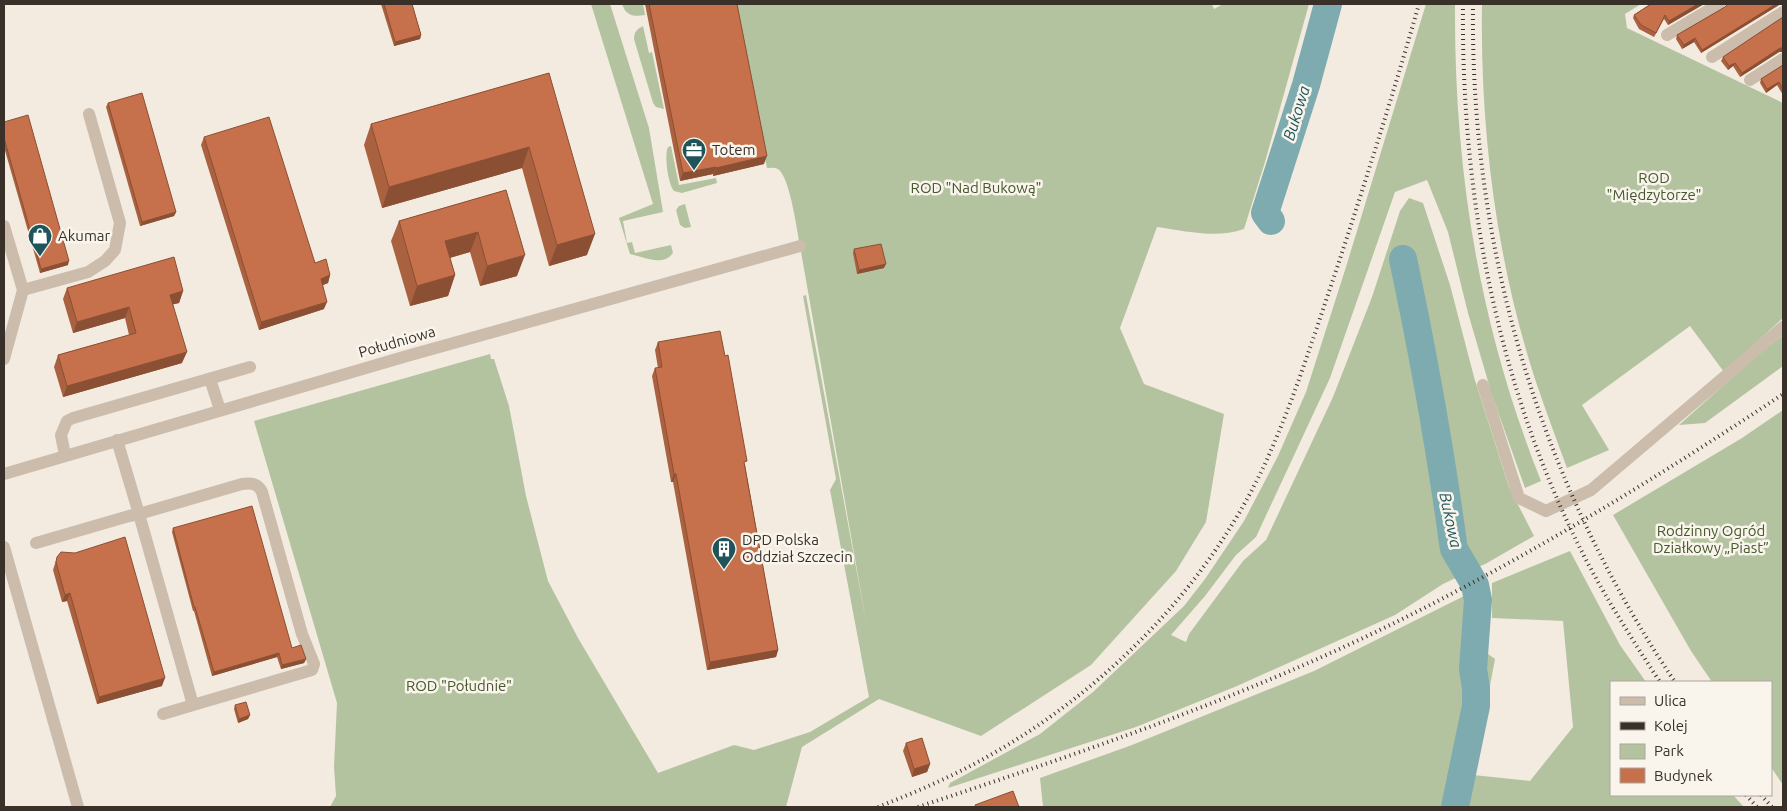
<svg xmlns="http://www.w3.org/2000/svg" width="1787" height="811" font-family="Ubuntu,sans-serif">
<rect width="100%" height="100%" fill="#f3ebe0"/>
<path fill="#b4c39f" d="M 591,4 L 610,4 L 649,128 L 663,212 L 623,221 L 627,243 L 632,242 L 635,253 L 671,245 L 673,253 C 663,267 644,257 630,254 L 619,218 L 653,204 Z
M 622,4 L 643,4 L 645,15 C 634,17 626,16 622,4 Z
M 734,4 L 1212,4 L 1214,9 L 1223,4 L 1309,4 L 1265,162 L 1244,229 C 1216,239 1186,231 1157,227 L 1120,328 L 1144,384 L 1224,414 L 1206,522 L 1176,571 L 1091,665 L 981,736 L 879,699 L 802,747 L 786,807 L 330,807 L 336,796 L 334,767 L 337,703 L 254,421 L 490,354 L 491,359 L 494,359 L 509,406 L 526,496 L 548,581 L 578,638 L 658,773 L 734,745 L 754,750 L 810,732 L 869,697 L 830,490 L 836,479 L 803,296 L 806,295 L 867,627 L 800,246 C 797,231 790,177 778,169 C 774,167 771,168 767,168 Z
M 1426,4 L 1455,4 C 1454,171 1479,325 1541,481 L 1525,488 L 1492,395 L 1468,313 L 1448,232 L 1427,180 L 1395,192 L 1330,378 L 1256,537 L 1236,555 L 1205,596 L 1171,635 L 1186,642 L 1189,634 L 1243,561 L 1266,540 L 1333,397 L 1372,297 L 1400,211 L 1409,198 L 1423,203 L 1450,285 L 1474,377 L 1509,487 L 1534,536 L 1487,563 L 1443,584 L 1395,615 L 1237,686 L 1136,727 L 948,788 L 950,783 L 1040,734 L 1093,692 L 1184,606 L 1205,579 L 1244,521 L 1278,456 L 1306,392 L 1346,267 Z
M 1482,4 L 1641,4 L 1625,14 L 1627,28 L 1783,103 L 1783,318 L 1724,372 L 1690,326 L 1582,405 L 1609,450 L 1567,468 C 1556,438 1545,409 1535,379 C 1496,259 1480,129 1482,4 Z
M 643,26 L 649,53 L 652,52 L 664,109 L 656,107 L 653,103 L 634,39 C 634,32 637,29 643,26 Z
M 671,146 L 679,185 L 716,178 L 717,183 L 682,193 L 674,191 C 668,184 664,155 668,147 Z
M 685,204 L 691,227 L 685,228 L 680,225 L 676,210 L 679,206 Z
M 1783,335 L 1783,366 L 1705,423 L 1679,425 L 1754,358 Z
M 1783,410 L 1783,785 L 1771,767 L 1771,682 L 1712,682 L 1691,651 L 1613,515 L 1742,438 Z
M 1570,551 L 1620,645 L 1646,682 L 1611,682 L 1611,795 L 1733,795 L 1744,807 L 1043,807 L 1040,778 L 1132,745 L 1314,671 L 1466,595 L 1474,644 L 1495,659 L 1473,775 L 1530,781 L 1573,727 L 1563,621 L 1492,618 L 1492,583 Z"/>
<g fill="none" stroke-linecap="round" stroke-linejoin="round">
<path stroke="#7eabb0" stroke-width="28" d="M 1271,221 L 1265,213 L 1306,85 L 1328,4
M 1403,259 C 1423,353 1440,447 1453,543 L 1454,549 L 1475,585 L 1478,600 L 1473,669 L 1476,688 L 1476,706 L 1455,807"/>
<path stroke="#ccbcab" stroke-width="12" d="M 1667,35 L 1719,4
M 1712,57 L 1783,12
M 1750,80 L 1783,59
M 4,226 L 23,290 L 4,359
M 23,290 L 88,272 L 105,261 L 115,250 L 120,223 L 89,114
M 210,379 L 220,410
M 1483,385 L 1519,498 L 1546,511 L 1591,490 L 1783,327
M 65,455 L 61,435 L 67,421 L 73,418 L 250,367
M 4,474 L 407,356 L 800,246
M 36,543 L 129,516 L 139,514 L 242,484 C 251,483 258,483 262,492 L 302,634 L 314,664 L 312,670 L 193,705 L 139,514 L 117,440
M 4,547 L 78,807
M 163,714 L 193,705"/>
<path stroke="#39302a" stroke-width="4" stroke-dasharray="1 4" stroke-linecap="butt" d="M 1463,4 C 1461,195 1497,385 1584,556 C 1607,600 1633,641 1660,682
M 1473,4 C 1470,247 1539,480 1675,682
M 1746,795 L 1757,807
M 1761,795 L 1772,807
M 878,807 C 911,794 944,780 976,763 C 1097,698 1203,594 1263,468 C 1292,406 1312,341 1334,277 C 1364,186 1393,95 1419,4
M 918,807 C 1059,760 1199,713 1335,651 C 1489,581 1642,488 1783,394"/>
</g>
<path fill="#aa6140" d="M 381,4 L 412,4 L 421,35 L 420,39 L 394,46 Z
M 645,4 L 737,4 L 764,164 L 713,176 L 713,174 L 680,181 Z
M 1651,4 L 1704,4 L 1668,25 L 1664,19 L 1654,37 L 1639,29 L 1633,18 L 1634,15 Z
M 1726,4 L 1783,4 L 1779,5 L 1701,53 L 1694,42 L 1682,49 L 1676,39 L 1677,35 L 1725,7 L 1726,5 Z
M 1783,17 L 1783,52 L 1779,52 L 1740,77 L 1733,66 L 1728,70 L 1721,61 L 1723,57 Z
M 1783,65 L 1783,95 L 1777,85 L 1766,93 L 1760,83 L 1761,79 Z
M 549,73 L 587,255 L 549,266 L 522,168 L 382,208 L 364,145 L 371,124 Z
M 108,103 L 176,212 L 174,216 L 140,226 L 106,107 Z
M 4,122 L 68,265 L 40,273 L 4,147 Z
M 204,137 L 315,263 L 330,275 L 328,283 L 323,285 L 324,309 L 259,330 L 201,145 Z
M 506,190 L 517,276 L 480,286 L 470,252 L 450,258 L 455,275 L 448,296 L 410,306 L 391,241 L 399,221 Z
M 854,249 L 884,268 L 857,274 L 853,253 Z
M 67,288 L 183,291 L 179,303 L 173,304 L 182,363 L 63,397 L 54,367 L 58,355 L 129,335 L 125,318 L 73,333 L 63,299 Z
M 658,342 L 745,465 L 778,650 L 776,657 L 707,670 L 673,482 L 671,482 L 652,376 L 655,368 L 658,368 L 655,350 Z
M 173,528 L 292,648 L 306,659 L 304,663 L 281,669 L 277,657 L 212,676 L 194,611 L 193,611 L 172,532 Z
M 57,557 L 162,686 L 97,704 L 67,601 L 62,602 L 53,570 Z
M 235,705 L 250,715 L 248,719 L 238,723 L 234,709 Z
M 906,743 L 930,764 L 927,772 L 912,777 L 903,751 Z"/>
<path fill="#8b4f34" d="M 1698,4 L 1704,4 L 1668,25 L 1669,21 Z
M 1776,4 L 1783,4 L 1779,5 L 1701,53 L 1702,50 Z
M 421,35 L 420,39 L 394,46 L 395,42 Z
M 1695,38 L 1694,42 L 1682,49 L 1684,45 Z
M 1780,48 L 1783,48 L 1783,52 L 1779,52 L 1740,77 L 1742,73 Z
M 1735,63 L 1733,66 L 1728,70 L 1729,66 Z
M 1779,82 L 1777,85 L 1766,93 L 1767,89 Z
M 529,147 L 522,168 L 382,208 L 389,187 Z
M 767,156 L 764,164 L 713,176 L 716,168 Z
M 716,167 L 713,174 L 680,181 L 683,173 Z
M 176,212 L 174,216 L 140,226 L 142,222 Z
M 478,232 L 470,252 L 438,261 L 445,241 Z
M 595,234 L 587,255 L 549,266 L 557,245 Z
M 525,255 L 517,276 L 480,286 L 487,266 Z
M 69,261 L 68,265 L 40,273 L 41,269 Z
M 886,264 L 884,268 L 857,274 L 859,270 Z
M 330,275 L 328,283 L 318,287 L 321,279 Z
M 455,275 L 448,296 L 410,306 L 417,286 Z
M 183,291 L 179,303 L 166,306 L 170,295 Z
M 327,302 L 324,309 L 259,330 L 261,322 Z
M 129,307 L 125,318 L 73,333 L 77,322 Z
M 187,352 L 182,363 L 63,397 L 67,386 Z
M 674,474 L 676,474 L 673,482 L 671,482 Z
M 70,593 L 67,601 L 62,602 L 65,595 Z
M 778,650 L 776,657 L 707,670 L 710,662 Z
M 279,653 L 277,657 L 212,676 L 214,672 Z
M 306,659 L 304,663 L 281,669 L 282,665 Z
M 165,678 L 162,686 L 97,704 L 99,697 Z
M 250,715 L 248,719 L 238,723 L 239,719 Z
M 930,764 L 927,772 L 912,777 L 914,769 Z"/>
<path fill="#c6714b" stroke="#8b4f34" d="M 384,4 L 412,4 L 421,35 L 395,42 Z
M 649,4 L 737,4 L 767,156 L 716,168 L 716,167 L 683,173 Z
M 1651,4 L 1698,4 L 1669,21 L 1665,15 L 1656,33 L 1641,25 L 1634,15 Z
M 1728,4 L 1776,4 L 1702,50 L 1695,38 L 1684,45 L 1677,35 L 1725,7 Z
M 1783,17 L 1783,48 L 1780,48 L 1742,73 L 1735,63 L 1729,66 L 1723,57 Z
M 1783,65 L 1783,89 L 1779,82 L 1767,89 L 1761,79 Z
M 549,73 L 595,234 L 557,245 L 529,147 L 389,187 L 371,124 Z
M 142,93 L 176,212 L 142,222 L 108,103 Z
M 28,115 L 69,261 L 41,269 L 4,138 L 4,122 Z
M 269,117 L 315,263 L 326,259 L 330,275 L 321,279 L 327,302 L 261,322 L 204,137 Z
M 506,190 L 525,255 L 487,266 L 478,232 L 445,241 L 455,275 L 417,286 L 399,221 Z
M 881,244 L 886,264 L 859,270 L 854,249 Z
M 174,257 L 183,291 L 170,295 L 187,352 L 67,386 L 58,355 L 136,333 L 129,307 L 77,322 L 67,288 Z
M 720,331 L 725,356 L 728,355 L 747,461 L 744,462 L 778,650 L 710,662 L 676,474 L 674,474 L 655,368 L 662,367 L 658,342 Z
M 252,506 L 292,648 L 301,645 L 306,659 L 282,665 L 279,653 L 214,672 L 195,607 L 194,607 L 173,528 Z
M 125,537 L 165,678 L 99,697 L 70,593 L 65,595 L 56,562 L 57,557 L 61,552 L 75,553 Z
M 246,702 L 250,715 L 239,719 L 235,705 Z
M 922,738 L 930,764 L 914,769 L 906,743 Z
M 1013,791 L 1019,807 L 976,807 L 975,805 Z"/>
<defs>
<symbol id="office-pin" viewBox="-11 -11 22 30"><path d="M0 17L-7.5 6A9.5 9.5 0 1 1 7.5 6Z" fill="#1f545b" stroke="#faf5ec"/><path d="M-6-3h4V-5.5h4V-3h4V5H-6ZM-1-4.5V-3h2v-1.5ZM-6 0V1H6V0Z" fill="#fff"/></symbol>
<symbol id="shop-pin" viewBox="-11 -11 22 30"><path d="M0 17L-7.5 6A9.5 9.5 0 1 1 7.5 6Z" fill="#1f545b" stroke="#faf5ec"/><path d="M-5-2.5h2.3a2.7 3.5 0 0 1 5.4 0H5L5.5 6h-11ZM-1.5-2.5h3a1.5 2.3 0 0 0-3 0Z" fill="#fff"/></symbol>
<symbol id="building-pin" viewBox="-11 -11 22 30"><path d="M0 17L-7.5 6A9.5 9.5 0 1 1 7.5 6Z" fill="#1f545b" stroke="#faf5ec"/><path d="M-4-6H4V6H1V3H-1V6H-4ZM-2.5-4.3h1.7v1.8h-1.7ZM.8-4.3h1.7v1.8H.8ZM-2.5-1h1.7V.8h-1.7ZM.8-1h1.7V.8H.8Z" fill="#fff"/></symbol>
</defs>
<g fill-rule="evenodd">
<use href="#office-pin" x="680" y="136" width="28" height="38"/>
<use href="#shop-pin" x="26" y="222" width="28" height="38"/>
<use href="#building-pin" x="710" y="535" width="28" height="38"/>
</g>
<g text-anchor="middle" stroke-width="5" stroke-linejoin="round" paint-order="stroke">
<g font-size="15" fill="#39302a" stroke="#faf5ec" text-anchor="start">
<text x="712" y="155">Totem</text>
<text x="58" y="241">Akumar</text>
<text x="742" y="545">DPD Polska<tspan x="742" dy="17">Oddział Szczecin</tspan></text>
</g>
<g font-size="15" fill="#46582e" stroke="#faf5ec">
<text x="1654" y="183">ROD<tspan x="1654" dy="17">"Międzytorze"</tspan></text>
<text x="976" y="193">ROD "Nad Bukową"</text>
<text x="1711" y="536">Rodzinny Ogród<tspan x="1711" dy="17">Działkowy „Piast”</tspan></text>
<text x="459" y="691">ROD "Południe"</text>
</g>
<g font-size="15" fill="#39302a" stroke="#faf5ec">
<text transform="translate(397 342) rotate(-16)" y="5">Południowa</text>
</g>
<g font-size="16" font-style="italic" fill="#1f545b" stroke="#faf5ec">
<text transform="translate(1296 113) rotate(-73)" y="6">Bukowa</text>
<text transform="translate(1451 520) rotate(78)" y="6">Bukowa</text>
</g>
</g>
<rect width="1787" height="811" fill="none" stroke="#39302a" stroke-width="10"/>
<rect x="1610" y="681" width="162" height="115" fill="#faf5ec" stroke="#ada69e"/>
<rect x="1620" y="697" width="25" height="8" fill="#ccbcab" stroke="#ada69e"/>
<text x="1654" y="706" font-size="15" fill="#39302a">Ulica</text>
<rect x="1620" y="722" width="25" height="8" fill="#39302a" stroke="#ada69e"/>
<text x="1654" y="731" font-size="15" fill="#39302a">Kolej</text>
<rect x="1620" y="744" width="25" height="15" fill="#b4c39f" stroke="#ada69e"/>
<text x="1654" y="756" font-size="15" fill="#39302a">Park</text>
<rect x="1620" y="768" width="25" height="15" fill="#c6714b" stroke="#ada69e"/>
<text x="1654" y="781" font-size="15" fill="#39302a">Budynek</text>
</svg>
